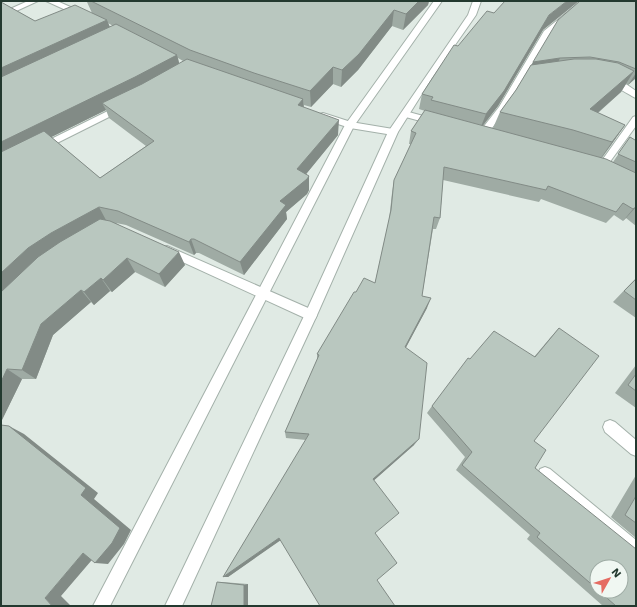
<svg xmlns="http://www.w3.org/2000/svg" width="637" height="607" font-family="'Work Sans',sans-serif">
<rect width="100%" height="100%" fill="#e0eae4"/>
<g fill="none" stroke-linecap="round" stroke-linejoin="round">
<defs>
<path id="minor" d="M 28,1 L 38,1 L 1,18 L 1,13 Z
M 46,1 L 57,1 L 86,14 L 85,16 L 79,16 Z
M 581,1 L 589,1 L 550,34 L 507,108 L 486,136 L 480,136 L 478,134 L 499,107 L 544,31 Z
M 610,77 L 623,82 L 636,91 L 636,98 C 633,97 608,82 606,80 Z
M 122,104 L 126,107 L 125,109 L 43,150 L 40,151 L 35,148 L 37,146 Z
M 405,111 L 438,120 L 440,122 L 435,125 L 402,116 L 401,114 Z
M 323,113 L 351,122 L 393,129 L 398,132 L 393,135 L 350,128 L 320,118 L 319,116 L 320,114 Z
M 636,116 L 636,126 L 604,170 L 598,170 L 596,168 L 598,166 L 633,117 Z
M 167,246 L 315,311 L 317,315 L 315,319 L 311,320 L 307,319 L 163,253 L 161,250 L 163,247 Z
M 610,420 L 615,422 L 636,440 L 636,456 L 631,454 L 605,432 L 603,427 L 605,422 Z
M 545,467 L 550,469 L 636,540 L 636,558 L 630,556 L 540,479 L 538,474 L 540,469 Z"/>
<path id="tertiary" d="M 434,1 L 442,1 L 354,126 L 110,606 L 93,606 L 345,125 Z
M 473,1 L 481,1 L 476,15 L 432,78 L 398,132 L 317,315 L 182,606 L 165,606 L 305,314 L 388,132 L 468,15 Z"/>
</defs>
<use href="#minor" stroke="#a4b1aa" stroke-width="2"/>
<use href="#tertiary" stroke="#a4b1aa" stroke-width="2"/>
<use href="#minor" fill="#fff" fill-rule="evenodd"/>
<use href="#tertiary" fill="#fff" fill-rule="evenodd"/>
</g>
<path fill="#9faba4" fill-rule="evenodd" d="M 86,1 L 429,1 L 428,5 L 403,30 L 392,26 L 358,70 L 341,87 L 333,84 L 311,107 L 304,105 L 304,107 L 338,135 L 306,174 L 309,190 L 307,194 L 286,212 L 287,219 L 244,275 L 199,253 L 196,253 L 194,255 L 126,225 L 116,223 L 185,265 L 165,287 L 135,272 L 112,292 L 110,291 L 94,305 L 91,302 L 53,335 L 36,379 L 22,379 L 1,422 L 1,2 L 35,21 L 92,13 L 87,2 ZM 108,23 L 113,26 L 110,27 ZM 178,58 L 183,61 L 179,64 ZM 106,110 L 109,118 L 146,146 L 100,178 L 51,137 Z
M 636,1 L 636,78 L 628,85 L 626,84 L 621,92 L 598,113 L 625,125 L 602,158 L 613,162 L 630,137 L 635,140 L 636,140 L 636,226 L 626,218 L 623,221 L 614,215 L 606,223 L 541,199 L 539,202 L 443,180 L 440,218 L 436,229 L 433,229 L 422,296 L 427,308 L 406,347 L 414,445 L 374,480 L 280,540 L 228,577 L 223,577 L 306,440 L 286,438 L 285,432 L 317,360 L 317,354 L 356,292 L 375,283 L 389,220 L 392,193 L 394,180 L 411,144 L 409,144 L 411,131 L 425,111 L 419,109 L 422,94 L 458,46 L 543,30 L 498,106 L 483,126 L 493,128 L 500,112 L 516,90 L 533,62 Z
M 636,278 L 636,318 L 613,302 Z
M 559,328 L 534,441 L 535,468 L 636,606 L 603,606 L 527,539 L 530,535 L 456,470 L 465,457 L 427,413 L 432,406 L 470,359 L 534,357 L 550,338 ZM 597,567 L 621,591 L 597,591 Z
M 636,365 L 636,408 L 615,393 Z
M 636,475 L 636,538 L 611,517 Z
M 217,582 L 222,582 L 248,584 L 248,606 Z"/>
<path fill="#828b86" d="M 419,1 L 429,1 L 428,5 L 403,30 L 406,14 Z
M 567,1 L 579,1 L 543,30 L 498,106 L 480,129 L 486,114 L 549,15 Z
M 394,10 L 392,26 L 358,70 L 341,87 L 342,70 Z
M 107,20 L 113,35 L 1,88 L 1,68 Z
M 177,55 L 181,70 L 102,103 L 106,110 L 1,162 L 1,142 Z
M 560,58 L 553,74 L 527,77 L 533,62 Z
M 333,67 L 333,84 L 311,107 L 310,91 Z
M 634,71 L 621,92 L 578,130 L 590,109 Z
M 636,73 L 636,78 L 628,85 Z
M 303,99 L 304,114 L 298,105 Z
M 339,120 L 338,135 L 298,184 L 297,169 Z
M 625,125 L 611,145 L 598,162 L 612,142 Z
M 309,176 L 309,190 L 307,194 L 286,212 L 287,219 L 244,275 L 240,262 L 280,201 Z
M 99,207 L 107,222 L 1,298 L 1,273 L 28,248 L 51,233 Z
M 636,207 L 626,218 L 623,221 L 633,209 Z
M 191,239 L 196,253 L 194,255 L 189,242 Z
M 179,252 L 185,265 L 165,287 L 159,274 Z
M 127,258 L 135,272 L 112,292 L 103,280 Z
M 101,278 L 110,291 L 94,305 L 84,292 Z
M 81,290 L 91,302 L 53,335 L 36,379 L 22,370 L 41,324 Z
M 431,298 L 427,308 L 402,355 L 405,347 Z
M 7,369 L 22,379 L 1,422 L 1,382 Z
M 9,426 L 24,434 L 98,493 L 94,499 L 131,530 L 124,544 L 108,564 L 95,563 Z
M 419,439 L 414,445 L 371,483 L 373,479 Z
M 279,538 L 281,540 L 228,577 L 223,577 Z
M 83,553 L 97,554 L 61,596 L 71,606 L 52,606 L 45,598 Z
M 248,584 L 248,606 L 244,606 L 244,585 Z"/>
<path fill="#b9c7bf" stroke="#828b86" d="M 91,1 L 419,1 L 406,14 L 394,10 L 359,54 L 342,70 L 333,67 L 310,91 L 254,73 L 190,50 Z
M 505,1 L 567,1 L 549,15 L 504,91 L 486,114 L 431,100 L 433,97 L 422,94 L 454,45 L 458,46 L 487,11 L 494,13 Z
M 580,1 L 636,1 L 636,69 L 619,62 L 590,57 L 560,58 L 533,62 L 558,20 Z
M 1,2 L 35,21 L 75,5 L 107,20 L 1,68 Z
M 116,24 L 177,55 L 135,77 L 1,142 L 1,77 Z
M 187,59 L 303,99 L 298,105 L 339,120 L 297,169 L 309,176 L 307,179 L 280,201 L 286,205 L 240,262 L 194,239 L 191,239 L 189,242 L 118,211 L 99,207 L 51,233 L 28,248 L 1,273 L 1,152 L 44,131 L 100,178 L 154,141 L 102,103 L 142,84 Z
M 574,59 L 596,59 L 618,63 L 634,71 L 590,109 L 625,125 L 612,142 L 573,130 L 500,112 L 516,90 L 531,65 Z
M 425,110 L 606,159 L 636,173 L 636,207 L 633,209 L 623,203 L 616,212 L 548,186 L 546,190 L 444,167 L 440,218 L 434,217 L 422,296 L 431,298 L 405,347 L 427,363 L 419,439 L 373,479 L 399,513 L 375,533 L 397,563 L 377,580 L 395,606 L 320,606 L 279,538 L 223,577 L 309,434 L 285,432 L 319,355 L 317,354 L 354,292 L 356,292 L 364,278 L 375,283 L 391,210 L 394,180 L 416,133 L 411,131 Z
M 630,137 L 635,140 L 636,140 L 636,162 L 618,154 Z
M 100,219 L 110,221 L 179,252 L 159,274 L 127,258 L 103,280 L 101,278 L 84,292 L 81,290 L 41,324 L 22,370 L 7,369 L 1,382 L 1,292 L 38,257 L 60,242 Z
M 636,279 L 636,300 L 624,291 Z
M 559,328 L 599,356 L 534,441 L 546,450 L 535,468 L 636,549 L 636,606 L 616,606 L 599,591 L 621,591 L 621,567 L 597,567 L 597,589 L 537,537 L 540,533 L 462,465 L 472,452 L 432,406 L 468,358 L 470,359 L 494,331 L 535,357 Z
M 636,374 L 636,391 L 628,385 Z
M 1,425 L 9,426 L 86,488 L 81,495 L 120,528 L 112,543 L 95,563 L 83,553 L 45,598 L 52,606 L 1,606 Z
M 636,496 L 636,523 L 625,515 Z
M 217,582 L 244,585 L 244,606 L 211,606 Z"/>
<rect width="637" height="607" fill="none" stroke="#23392f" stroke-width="4"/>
<g transform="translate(609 579) rotate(51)"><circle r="19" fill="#f0f7f2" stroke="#9eaba4"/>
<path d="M0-3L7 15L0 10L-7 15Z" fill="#e56c63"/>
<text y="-6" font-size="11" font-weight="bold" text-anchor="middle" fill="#23392f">N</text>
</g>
</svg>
